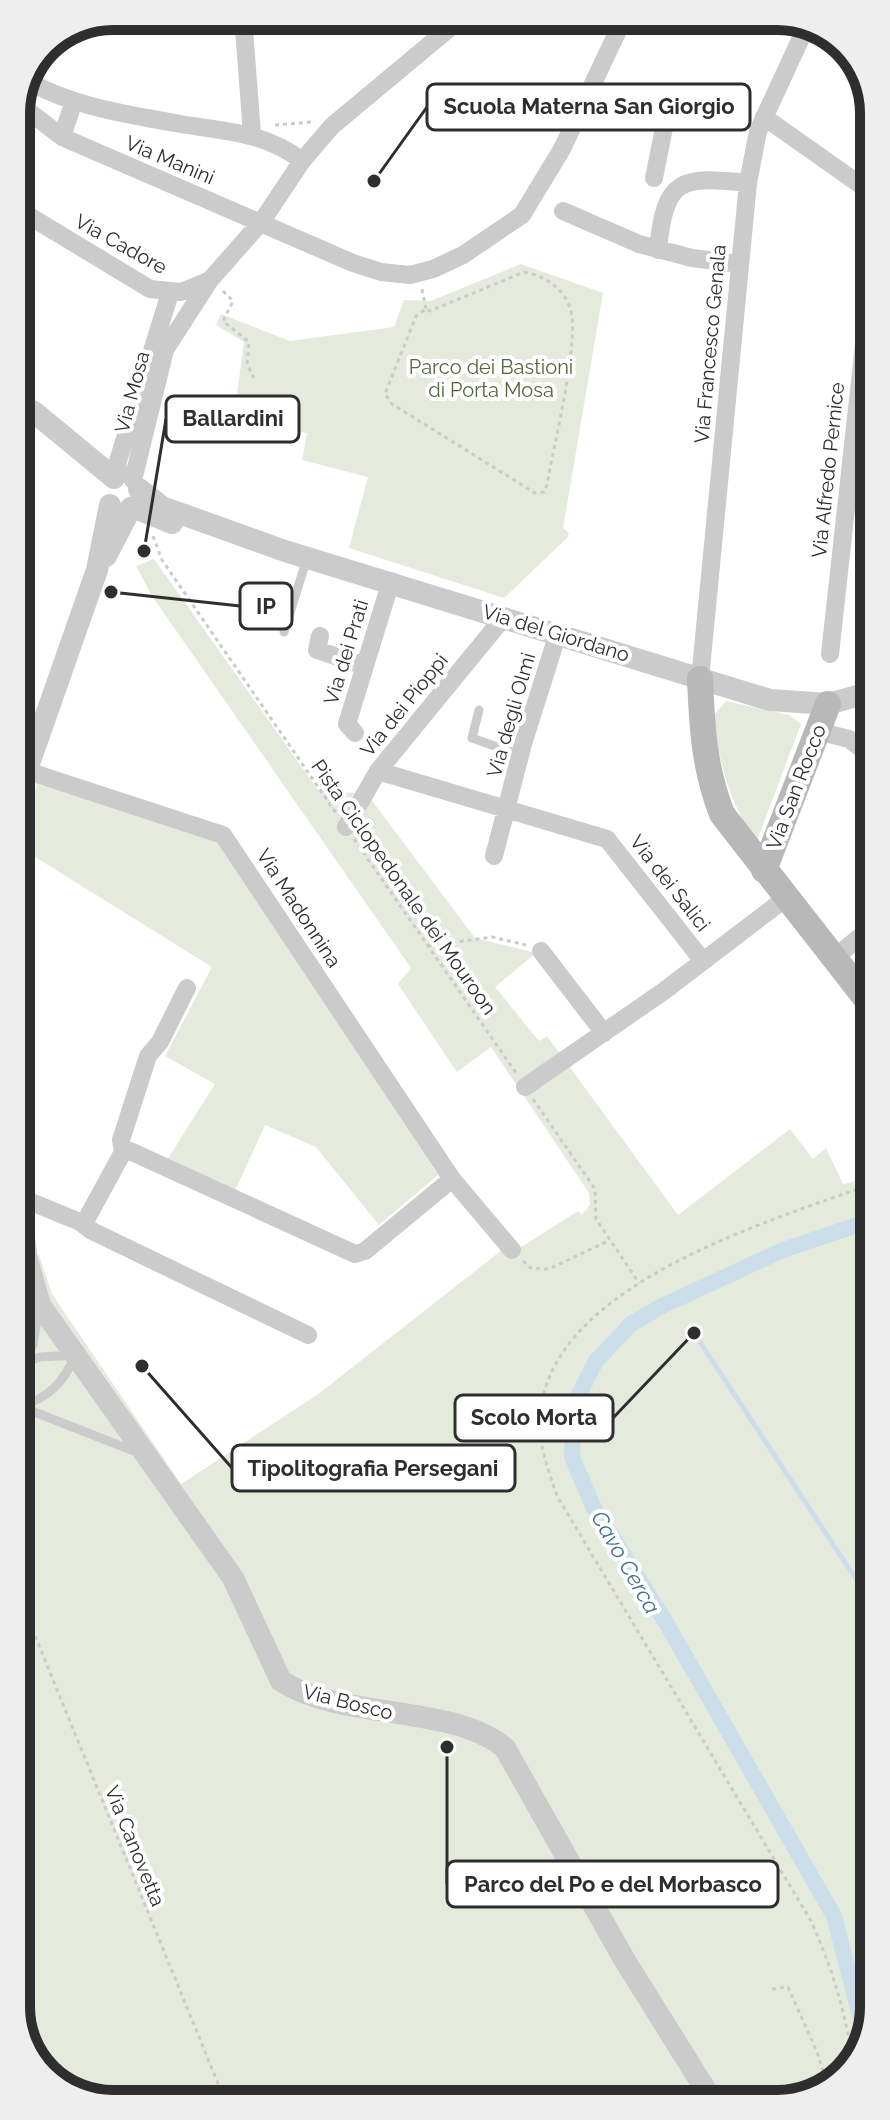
<svg xmlns="http://www.w3.org/2000/svg" width="890" height="2120" font-family="Raleway,sans-serif">
<rect width="100%" height="100%" fill="#fff"/>
<path fill="#e4ebdd" d="M 521,264 L 603,293 L 563,528 L 569,533 L 567,538 L 504,598 L 349,548 L 368,477 L 302,460 L 307,433 L 234,417 L 244,342 L 216,325 L 221,314 L 290,341 L 394,327 L 404,300 L 431,301 Z
M 154,559 L 318,790 L 367,794 L 475,938 L 536,953 L 495,987 L 539,1041 L 547,1036 L 678,1215 L 790,1129 L 813,1159 L 826,1148 L 843,1184 L 872,1178 L 874,2007 L 854,2066 L 808,2099 L 106,2104 L 54,2084 L 21,2038 L 19,1247 L 21,1260 L 39,1255 L 52,1294 L 181,1484 L 317,1395 L 502,1250 L 523,1246 L 578,1211 L 582,1215 L 590,1205 L 589,1193 L 491,1047 L 457,1072 L 398,984 L 411,968 L 152,596 L 136,566 Z
M 726,701 L 789,715 L 801,724 L 756,843 C 730,802 719,764 713,716 Z
M 37,784 L 219,841 L 438,1175 L 379,1225 L 316,1147 L 265,1125 L 235,1191 L 167,1160 L 215,1084 L 165,1056 L 212,967 L 19,847 Z"/>
<g fill="none" stroke-linecap="round" stroke-linejoin="round">
<path stroke="#cbdee9" stroke-width="5" d="M 694,1333 L 873,1605"/>
<path stroke="#cbdee9" stroke-width="16" d="M 865,2035 L 834,1916 L 665,1621 L 593,1506 L 572,1457 L 574,1404 L 596,1361 L 631,1324 L 662,1306 L 783,1250 L 872,1220"/>
<path stroke="#cbcbcb" stroke-width="3" stroke-dasharray="4 4" stroke-linecap="butt" d="M 275,125 L 311,122
M 524,272 C 544,276 563,287 570,308 C 581,337 553,448 547,485 L 544,492 L 535,493 L 392,404 L 385,394 L 416,316 L 426,309 L 430,311 Z
M 422,289 L 426,309
M 223,291 L 233,301 L 223,321 L 249,342 L 247,364 L 254,378
M 153,536 L 162,560 L 336,813
M 354,839 L 516,1073
M 428,946 L 492,937 L 526,945
M 533,1099 L 595,1189 L 596,1219 L 639,1283
M 523,1261 L 530,1268 L 549,1269 L 610,1240
M 20,1599 L 226,2103
M 772,1989 L 788,1987 L 817,2052 L 827,2085
M 853,2067 C 847,2015 832,1968 811,1921 L 557,1496 C 547,1466 536,1439 541,1407 C 559,1282 770,1221 872,1184
M 743,2089 L 749,2099"/>
<path stroke="#cbcbcb" stroke-width="9" d="M 284,632 L 307,558
M 479,710 L 472,738 L 520,755
M 24,1361 L 33,1345 L 39,1308
M 19,1364 L 40,1357 L 76,1355 C 63,1382 50,1398 20,1406
M 19,1406 L 139,1453"/>
<path stroke="#cbcbcb" stroke-width="18" d="M 243,16 L 252,134
M 28,81 C 71,106 126,114 175,123 C 219,131 265,131 302,161
M 74,101 L 62,137 L 353,263 L 381,272 L 410,275 L 433,269 L 463,255 L 522,215 L 562,149 L 625,16
M 18,103 L 62,137
M 764,117 L 869,191
M 654,178 L 668,108 L 673,105
M 16,208 L 150,289 L 181,292 L 208,281
M 563,211 L 639,244 L 692,258 L 740,264
M 658,250 C 665,177 681,176 748,183
M 117,477 L 118,461 L 170,293
M 133,480 L 165,350 L 210,280 L 262,221 L 302,161 L 332,126 L 464,16
M 320,636 L 317,650 L 365,666
M 830,654 L 870,290
M 700,679 L 748,183 L 758,131 L 807,25
M 817,731 L 849,739 L 871,756
M 355,733 L 347,724 L 391,581
M 18,768 L 223,835 L 452,1179 L 365,1251 L 355,1254 L 130,1151 L 123,1152
M 378,771 L 607,839 L 703,961
M 346,827 L 378,771 L 504,617
M 494,856 L 523,744 L 558,633
M 541,951 L 604,1033
M 834,958 L 871,928
M 525,1087 L 664,991 L 786,898
M 452,1179 L 512,1250
M 19,1197 L 80,1222 L 92,1231 L 308,1335
M 80,1222 L 87,1218 L 123,1152 L 121,1140 L 148,1056 L 160,1042 L 187,988"/>
<path stroke="#cbcbcb" stroke-width="22" d="M 17,404 L 34,412 L 114,478
M 139,489 L 162,507 L 285,551 L 770,700 L 828,704 L 871,692
M 133,507 L 172,523
M 106,556 L 131,508
M 18,795 L 97,570 L 110,505
M 19,1204 L 27,1260 L 40,1305 L 233,1578 L 281,1681 C 344,1721 449,1703 505,1748 L 624,1959 L 712,2100"/>
<path stroke="#b8b8b8" stroke-width="26" d="M 700,679 C 702,727 704,768 722,814 L 871,1005
M 764,870 L 828,704"/>
</g>
<g text-anchor="middle" stroke-width="8" stroke-linejoin="round" paint-order="stroke">
<g font-size="20" fill="#2e2e2e" stroke="#fff">
<text transform="translate(170 160) rotate(23)" y="7">Via Manini</text>
<text transform="translate(121 244) rotate(29)" y="7">Via Cadore</text>
<text transform="translate(710 344) rotate(-85)" y="7">Via Francesco Genala</text>
<text transform="translate(132 392) rotate(-75)" y="7">Via Mosa</text>
<text transform="translate(828 470) rotate(-84)" y="7">Via Alfredo Pernice</text>
<text transform="translate(556 633) rotate(17)" y="7">Via del Giordano</text>
<text transform="translate(346 652) rotate(-73)" y="7">Via dei Prati</text>
<text transform="translate(404 705) rotate(-51)" y="7">Via dei Pioppi</text>
<text transform="translate(511 715) rotate(-74)" y="7">Via degli Olmi</text>
<text transform="translate(796 787) rotate(-69)" y="7">Via San Rocco</text>
<text transform="translate(670 883) rotate(52)" y="7">Via dei Salici</text>
<text transform="translate(404 887) rotate(55)" y="7">Pista Ciclopedonale dei Mouroon</text>
<text transform="translate(299 908) rotate(57)" y="7">Via Madonnina</text>
<text transform="translate(348 1702) rotate(14)" y="7">Via Bosco</text>
<text transform="translate(135 1846) rotate(68)" y="7">Via Canovetta</text>
</g>
<g font-size="20" fill="#52673f" stroke="#fff">
<text x="491" y="374">Parco dei Bastioni<tspan x="491" dy="23">di Porta Mosa</tspan></text>
</g>
<g font-size="22" font-style="italic" fill="#426f8b" stroke="#fff">
<text transform="translate(626 1562) rotate(60)" y="8">Cavo Cerca</text>
</g>
</g>
<path d="M0 0H890V2120H0ZM113 30H777A83 83 0 0 1 860 113V2007A83 83 0 0 1 777 2090H113A83 83 0 0 1 30 2007V113A83 83 0 0 1 113 30Z" fill="#eee" fill-rule="evenodd"/>
<path fill="none" stroke="#2e2e2e" stroke-width="10" d="M113 30H777A83 83 0 0 1 860 113V2007A83 83 0 0 1 777 2090H113A83 83 0 0 1 30 2007V113A83 83 0 0 1 113 30Z"/>
<path fill="none" stroke="#2e2e2e" stroke-width="3" d="M374 181L427 107M144 551L166 419M111 592L240 606M694 1333L613 1418M142 1366L232 1468M447 1747L447 1884"/>
<g fill="#2e2e2e" stroke="#fff" stroke-width="3">
<circle cx="374" cy="181" r="8"/>
<circle cx="144" cy="551" r="8"/>
<circle cx="111" cy="592" r="8"/>
<circle cx="694" cy="1333" r="8"/>
<circle cx="142" cy="1366" r="8"/>
<circle cx="447" cy="1747" r="8"/>
</g>
<g fill="#fff" stroke="#2e2e2e" stroke-width="3">
<rect x="427" y="84" width="323" height="46" rx="8"/>
<rect x="166" y="396" width="133" height="46" rx="8"/>
<rect x="240" y="583" width="52" height="46" rx="8"/>
<rect x="455" y="1395" width="158" height="46" rx="8"/>
<rect x="232" y="1445" width="283" height="46" rx="8"/>
<rect x="447" y="1861" width="331" height="46" rx="8"/>
</g>
<g font-size="22" text-anchor="middle" font-weight="bold" fill="#2e2e2e">
<text x="589" y="114">Scuola Materna San Giorgio</text>
<text x="233" y="426">Ballardini</text>
<text x="266" y="614">IP</text>
<text x="534" y="1425">Scolo Morta</text>
<text x="373" y="1476">Tipolitografia Persegani</text>
<text x="613" y="1892">Parco del Po e del Morbasco</text>
</g>
</svg>
